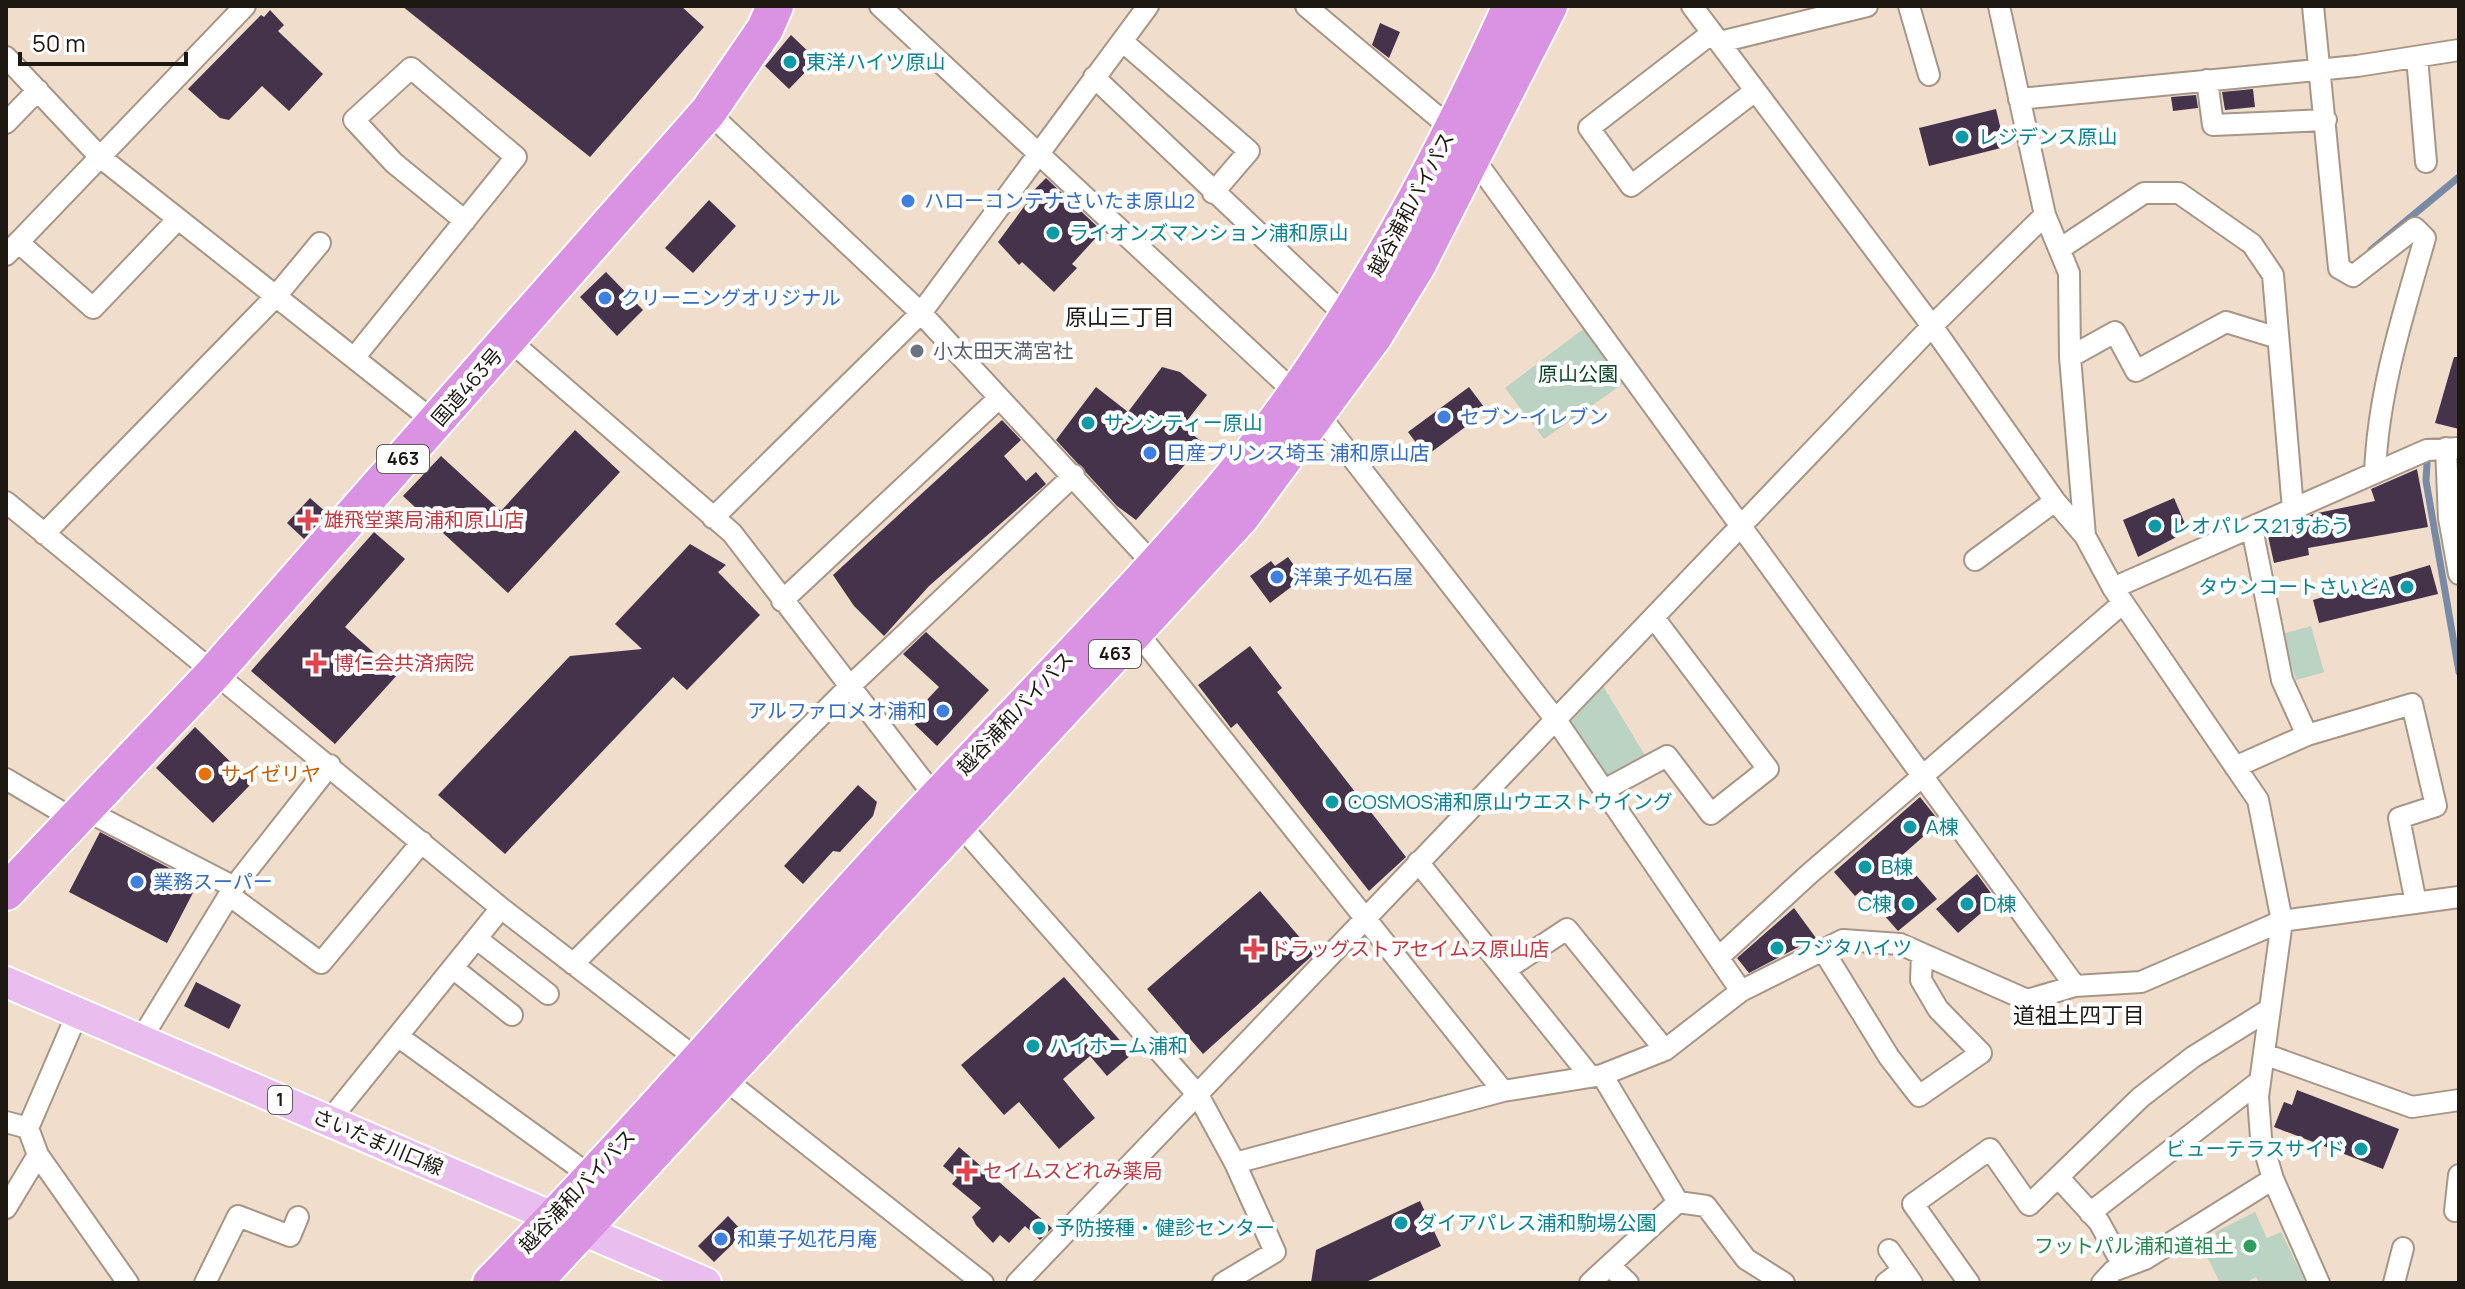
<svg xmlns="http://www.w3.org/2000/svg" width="2465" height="1289" font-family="Manrope,'Noto Sans JP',sans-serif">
<rect width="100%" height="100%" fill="#f0ddcc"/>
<path fill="#bad3c3" d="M 1586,327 L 1627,381 L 1544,439 L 1505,388 Z
M 2311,626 L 2324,672 L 2296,680 L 2282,634 Z
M 1603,686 L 1649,762 L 1608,783 L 1569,724 Z
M 2255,1212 L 2267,1238 L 2281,1232 L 2305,1281 L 2259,1283 L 2256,1277 L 2244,1283 L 2220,1283 L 2204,1250 L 2219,1242 L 2215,1232 Z"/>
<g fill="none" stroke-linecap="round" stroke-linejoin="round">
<path stroke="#798aa5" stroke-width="7" d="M 2371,250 L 2459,177
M 2427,463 L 2426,481 L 2459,672"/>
</g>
<path fill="#44334b" d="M 402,6 L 681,6 L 704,27 L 590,157 Z
M 270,10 L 284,25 L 278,31 L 323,74 L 289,111 L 262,86 L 229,120 L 220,118 L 188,89 L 261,15 L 264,17 Z
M 1380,23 L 1400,32 L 1389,58 L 1372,45 Z
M 791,35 L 817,60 L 789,89 L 765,66 Z
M 2253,89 L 2255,107 L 2225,110 L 2222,92 Z
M 2196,95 L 2198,108 L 2173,111 L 2171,97 Z
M 1996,109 L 2005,147 L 1929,166 L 1919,128 Z
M 1046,178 L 1102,231 L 1072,264 L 1077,268 L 1054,292 L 1022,262 L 1019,265 L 998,242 L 1029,200 L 1026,198 Z
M 709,200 L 736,226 L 693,273 L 665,248 Z
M 606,272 L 643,310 L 617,336 L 580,297 Z
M 2454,357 L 2459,357 L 2459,429 L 2435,423 Z
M 1162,367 L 1180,372 L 1207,395 L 1182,427 L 1204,443 L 1136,520 L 1117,506 L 1056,440 L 1096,387 L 1128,412 Z
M 1469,387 L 1487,411 L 1426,456 L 1408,432 Z
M 1002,420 L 1021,440 L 1004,456 L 1026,481 L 1036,472 L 1046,484 L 929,586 L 884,636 L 854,606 L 833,575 Z
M 575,430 L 620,472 L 508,593 L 403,496 L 441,456 L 501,511 Z
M 2417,469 L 2428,527 L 2308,548 L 2309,555 L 2274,563 L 2268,536 L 2309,527 L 2307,517 L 2313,514 L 2375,501 L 2371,489 Z
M 310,498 L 327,513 L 304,539 L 287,523 Z
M 2174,498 L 2188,531 L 2138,557 L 2123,520 Z
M 374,532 L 405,559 L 345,627 L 398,674 L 335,744 L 251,671 Z
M 690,544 L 726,565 L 718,572 L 760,615 L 687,690 L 673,677 L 505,854 L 438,795 L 570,656 L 642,649 L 615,624 Z
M 1288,557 L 1303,578 L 1270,603 L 1250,576 L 1271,561 L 1275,566 Z
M 2430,565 L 2438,594 L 2319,623 L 2313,600 Z
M 926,632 L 989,690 L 937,746 L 909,719 L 939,687 L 903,654 Z
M 1250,646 L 1282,688 L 1277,692 L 1406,857 L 1369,891 L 1237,723 L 1231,728 L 1198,685 Z
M 195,727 L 252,783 L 213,823 L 156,768 Z
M 858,785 L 877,802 L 873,816 L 840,852 L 833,851 L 803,884 L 784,866 Z
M 1920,797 L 1940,822 L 1900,857 L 1937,899 L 1898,931 L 1862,890 L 1855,896 L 1834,872 Z
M 100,832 L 198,883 L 167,943 L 69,892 Z
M 1977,874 L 1996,900 L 1958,933 L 1936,909 Z
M 1260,891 L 1314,954 L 1203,1054 L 1147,989 Z
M 1794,908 L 1816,938 L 1749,973 L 1737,958 Z
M 1064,977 L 1132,1054 L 1107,1076 L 1090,1056 L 1063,1079 L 1095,1118 L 1059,1149 L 1019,1102 L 1004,1115 L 961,1065 Z
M 196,982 L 241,1005 L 229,1029 L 184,1006 Z
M 2297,1090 L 2399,1129 L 2383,1169 L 2274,1127 L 2284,1102 L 2292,1105 Z
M 959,1147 L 1052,1228 L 1040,1240 L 1025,1226 L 1009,1243 L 1000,1235 L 993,1243 L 976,1225 L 972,1217 L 981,1208 L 952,1184 L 957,1178 L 943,1166 Z
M 1420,1201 L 1441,1246 L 1364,1283 L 1311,1283 L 1316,1250 Z
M 728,1216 L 744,1233 L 714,1262 L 698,1246 Z"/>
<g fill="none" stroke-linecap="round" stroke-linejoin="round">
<defs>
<path id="street" d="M 880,6 L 1319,415 L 1556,720 L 1741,991
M 1306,6 L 1452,129
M 1692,6 L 1932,326 L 2055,501 L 2085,536 L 2113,588 L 2258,800 L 2282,921 L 2258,1097 L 2261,1138 L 2273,1179 L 2145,1259 L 2113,1271 L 2102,1283
M 1909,6 L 1929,75
M 2313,6 L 2339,268 L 2353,276 L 2415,228 L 2425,238 C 2403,315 2378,392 2375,473
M 1712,33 L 1589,128 L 1631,186 L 1755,91
M 1122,41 L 1249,151 L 1213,193
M 1720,42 L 1867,6
M 6,57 L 100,157 L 436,423
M 2417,57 L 2426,162
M 1094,77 L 1348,318
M 2207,80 L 2213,125 L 2326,120
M 2019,99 L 2357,66 L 2459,50
M 708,112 L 921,313 L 1154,565
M 6,123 L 38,90
M 1474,159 L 2075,986
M 2045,215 L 2069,273 L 2070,357 L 2085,536
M 18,242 L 93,308 L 178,219
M 2061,248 L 2144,193 L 2179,193 L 2252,244 L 2273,275 L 2293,509
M 6,255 L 245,6
M 509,340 L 732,533 L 936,798 L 1198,1095 L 1235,1163 L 1275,1252 L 1223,1283
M 2070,357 L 2115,332 L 2136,371 L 2226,322 L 2278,338
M 354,358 L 516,157 L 411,68 L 354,120 L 394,163 L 465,221
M 2446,448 L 2449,518 L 2459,574
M 6,502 L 501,908 L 697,1059
M 713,518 L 921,313 L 1148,6
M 44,534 L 276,296 L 320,243
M 1975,560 L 2055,501
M 2113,588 L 2427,450 L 2459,448
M 782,601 L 999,398
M 1136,631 L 1503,1091
M 2307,735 L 2412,704 L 2436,806 L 2399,818 L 2416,903
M 2235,767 L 2307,735 L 2282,680 L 2252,528
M 6,779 L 75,820
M 1604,790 L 1667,756 L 1711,814 L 1768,769 L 1654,618
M 85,810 L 234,887
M 1418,862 L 1590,1076
M 229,895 L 321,963 L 422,842
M 477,939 L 548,994
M 1823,950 L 1889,1057 L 1919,1096 L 1981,1053 L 1938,1009 L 1921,980 L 1922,954
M 1719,957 L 1808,875 L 2123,603
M 573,964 L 849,687 L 1074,475
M 454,969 L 512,1015
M 1505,970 L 1567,929 L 1665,1050
M 77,1014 L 28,1128 L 38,1155 L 128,1283
M 399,1037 L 592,1177
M 140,1041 L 234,887 L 330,765
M 2264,1054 L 2412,1107 L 2459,1100
M 723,1078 L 983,1283
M 329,1121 L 501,908
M 6,1122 L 28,1128
M 1235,1163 L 1503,1091 L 1602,1075 L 1665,1050 L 1741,991 L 1843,940 L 1900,944 L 2027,1000 L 2075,986 L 2141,982 L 2282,921 L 2459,897
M 2058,1177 L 2099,1222 L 2124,1267
M 2273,1179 L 2319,1283
M 1678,1202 L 1706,1206 L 1746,1259 L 1784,1283
M 6,1208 L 38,1155
M 2455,1211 L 2459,1175
M 2090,1213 L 2260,1081
M 1889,1250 L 1912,1283
M 1610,1266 L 1628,1283
M 205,1283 L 238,1216 L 290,1236 L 298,1217
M 1017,1283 L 1932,326 L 2045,215 L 1999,6
M 1590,1283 L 1678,1202 L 1602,1075
M 1886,1283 L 1903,1270
M 1969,1283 L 1913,1204 L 1990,1149 L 2029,1205 L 2141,1097 L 2193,1057 L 2270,1009
M 2394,1283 L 2403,1248"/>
<path id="primary" d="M 6,982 L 706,1283"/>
<path id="highway" d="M 6,892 L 213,674 L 708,112 L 765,29 L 775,6
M 491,1283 C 632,1139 763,986 899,838 C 1005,723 1117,612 1219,493 C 1342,348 1433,178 1511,6
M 533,1283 L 1241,517 L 1374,336 L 1418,264 L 1549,6"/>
</defs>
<use href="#street" stroke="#a79686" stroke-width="24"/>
<use href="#primary" stroke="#fff" stroke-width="34"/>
<use href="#highway" stroke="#fff" stroke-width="40"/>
<use href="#street" stroke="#fff" stroke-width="20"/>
<use href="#primary" stroke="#e9beee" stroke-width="30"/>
<use href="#highway" stroke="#da92e3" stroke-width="36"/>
</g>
<g fill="#0f9aa8" stroke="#fff" stroke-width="3">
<circle cx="790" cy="62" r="8"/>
<circle cx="1962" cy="137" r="8"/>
<circle cx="1053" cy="233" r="8"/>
<circle cx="1088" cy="423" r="8"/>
<circle cx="2155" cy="526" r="8"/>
<circle cx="2407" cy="587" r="8"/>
<circle cx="1332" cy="802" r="8"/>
<circle cx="1910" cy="827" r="8"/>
<circle cx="1865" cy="867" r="8"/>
<circle cx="1908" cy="904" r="8"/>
<circle cx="1967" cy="904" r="8"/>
<circle cx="1777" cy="948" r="8"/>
<circle cx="1033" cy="1046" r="8"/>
<circle cx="2361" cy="1149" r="8"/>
<circle cx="1401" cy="1223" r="8"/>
<circle cx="1039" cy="1228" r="8"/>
</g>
<g fill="#3f7fe0" stroke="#fff" stroke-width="3">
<circle cx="908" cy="201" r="8"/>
<circle cx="605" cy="298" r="8"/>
<circle cx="1444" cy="417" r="8"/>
<circle cx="1150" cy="453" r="8"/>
<circle cx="1277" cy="577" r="8"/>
<circle cx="943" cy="711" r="8"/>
<circle cx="137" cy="882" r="8"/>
<circle cx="721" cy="1239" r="8"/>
</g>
<circle fill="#6b7280" stroke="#fff" stroke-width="3" cx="917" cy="351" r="8"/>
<g fill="#e0444e" stroke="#fff" stroke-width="3">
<path d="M304 508h8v8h8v8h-8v8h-8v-8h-8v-8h8z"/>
<path d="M312 651h8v8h8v8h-8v8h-8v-8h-8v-8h8z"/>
<path d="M1250 937h8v8h8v8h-8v8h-8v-8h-8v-8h8z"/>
<path d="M963 1159h8v8h8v8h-8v8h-8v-8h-8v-8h8z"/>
</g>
<circle fill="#e8710a" stroke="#fff" stroke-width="3" cx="205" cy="774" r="8"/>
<circle fill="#2e9e5b" stroke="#fff" stroke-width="3" cx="2250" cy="1246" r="8"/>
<g text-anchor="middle" stroke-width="8" stroke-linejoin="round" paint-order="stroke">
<g fill="#fff" stroke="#625d59" stroke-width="2">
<rect x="377" y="445" width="52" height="28" rx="6"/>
<rect x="1089" y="640" width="52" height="28" rx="6"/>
<rect x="268" y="1086" width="24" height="28" rx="6"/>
</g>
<g font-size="18" font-weight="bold" fill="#1e1812">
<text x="403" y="465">463</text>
<text x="1115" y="660">463</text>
<text x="280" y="1106">1</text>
</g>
<g font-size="20" fill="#0d838f" stroke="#fff" text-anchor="start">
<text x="806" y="69">東洋ハイツ原山</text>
<text x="1978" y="144">レジデンス原山</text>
<text x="1069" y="240">ライオンズマンション浦和原山</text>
<text x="1104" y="430">サンシティー原山</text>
<text x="2171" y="533">レオパレス21すおう</text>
<text x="2391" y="594" text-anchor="end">タウンコートさいどA</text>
<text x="1348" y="809">COSMOS浦和原山ウエストウイング</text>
<text x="1926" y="834">A棟</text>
<text x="1881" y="874">B棟</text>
<text x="1892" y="911" text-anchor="end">C棟</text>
<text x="1983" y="911">D棟</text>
<text x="1793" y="955">フジタハイツ</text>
<text x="1049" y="1053">ハイホーム浦和</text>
<text x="2345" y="1156" text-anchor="end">ビューテラスサイド</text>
<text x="1417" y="1230">ダイアパレス浦和駒場公園</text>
<text x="1055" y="1235">予防接種・健診センター</text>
</g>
<g font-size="20" fill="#366cbe" stroke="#fff" text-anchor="start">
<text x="924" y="208">ハローコンテナさいたま原山2</text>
<text x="621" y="305">クリーニングオリジナル</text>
<text x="1460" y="424">セブン-イレブン</text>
<text x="1166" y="460">日産プリンス埼玉 浦和原山店</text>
<text x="1293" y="584">洋菓子処石屋</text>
<text x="927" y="718" text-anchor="end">アルファロメオ浦和</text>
<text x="153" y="889">業務スーパー</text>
<text x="737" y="1246">和菓子処花月庵</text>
</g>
<g font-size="20" fill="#1e1812" stroke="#fff">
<text transform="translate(1411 204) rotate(-62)" y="7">越谷浦和バイパス</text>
<text transform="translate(467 387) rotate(-49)" y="7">国道463号</text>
<text transform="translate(1015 713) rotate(-47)" y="7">越谷浦和バイパス</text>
<text transform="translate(378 1142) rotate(23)" y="7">さいたま川口線</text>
<text transform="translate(577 1191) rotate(-47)" y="7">越谷浦和バイパス</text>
</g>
<g font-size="20" fill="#5b616d" stroke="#fff" text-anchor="start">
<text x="933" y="358">小太田天満宮社</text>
</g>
<g font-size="20" fill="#0b4529" stroke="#fff">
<text x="1578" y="381">原山公園</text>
</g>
<g font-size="20" fill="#be3a42" stroke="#fff" text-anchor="start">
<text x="324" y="527">雄飛堂薬局浦和原山店</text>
<text x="334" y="670">博仁会共済病院</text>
<text x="1270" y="956">ドラッグストアセイムス原山店</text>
<text x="983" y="1178">セイムスどれみ薬局</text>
</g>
<g font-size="20" fill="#c56008" stroke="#fff" text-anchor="start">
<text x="221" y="781">サイゼリヤ</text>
</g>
<g font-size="20" fill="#27864d" stroke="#fff" text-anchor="end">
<text x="2234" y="1253">フットパル浦和道祖土</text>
</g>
<g font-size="22" fill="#1e1812" stroke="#fff">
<text x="1120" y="325">原山三丁目</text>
<text x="2079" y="1023">道祖土四丁目</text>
</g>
</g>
<rect width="2465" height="1289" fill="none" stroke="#1e1812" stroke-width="16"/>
<path d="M20 52v12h166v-12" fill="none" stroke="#1e1812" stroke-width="4"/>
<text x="32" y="52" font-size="24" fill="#1e1812" stroke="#ffffff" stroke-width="6" paint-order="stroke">50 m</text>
</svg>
